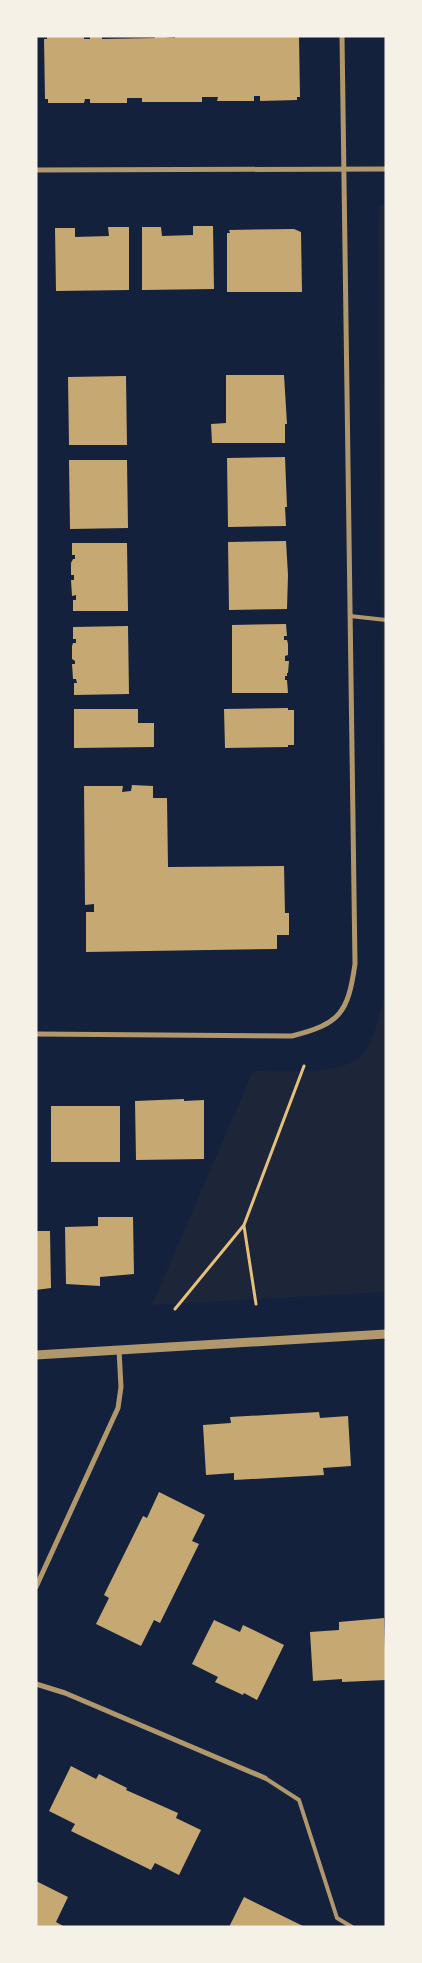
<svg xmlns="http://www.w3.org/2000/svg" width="422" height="1963" font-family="'Fira Sans Condensed',sans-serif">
<rect width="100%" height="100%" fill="#14213d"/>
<path fill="#1d2539" d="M 379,205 L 386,205 L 386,1292 L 152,1305 L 253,1071 C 282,1070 338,1077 361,1056 C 374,1045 381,1008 385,992 L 378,228 Z"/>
<path fill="#c6a872" d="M 47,36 L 84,36 L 84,39 L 90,39 L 90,36 L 102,36 L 102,39 L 155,38 L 155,36 L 175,38 L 175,36 L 299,36 L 300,97 L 297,97 L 297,100 L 260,101 L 260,96 L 254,96 L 254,101 L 217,101 L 218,97 L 202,97 L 202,102 L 142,102 L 142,98 L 127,98 L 127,103 L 90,103 L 90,99 L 85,99 L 84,103 L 48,103 L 48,99 L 45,99 L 44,39 L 47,39 Z
M 193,226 L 213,226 L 214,289 L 142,290 L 142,227 L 161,227 L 162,236 L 193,235 Z
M 108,227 L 129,227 L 129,290 L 56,291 L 55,228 L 75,228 L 75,237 L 109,236 Z
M 294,229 L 301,232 L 302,292 L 227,292 L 227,233 L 230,233 L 229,230 Z
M 226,375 L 284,375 L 287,424 L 285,424 L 285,443 L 212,443 L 211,424 L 226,423 Z
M 126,376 L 127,445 L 69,445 L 68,377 Z
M 285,457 L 287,507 L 285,507 L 286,526 L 228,527 L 227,458 Z
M 69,460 L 127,460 L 128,528 L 70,529 Z
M 286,541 L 288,575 L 287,609 L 229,610 L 228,542 Z
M 72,543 L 127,543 L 128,611 L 73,611 L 73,600 L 76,600 L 76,595 L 72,596 L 71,580 L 74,580 L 74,575 L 71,575 L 71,563 L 73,559 L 75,559 L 75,555 L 72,555 Z
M 286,624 L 287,636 L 284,636 L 284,640 L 287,640 L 288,644 L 288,655 L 285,656 L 285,661 L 289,661 L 288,673 L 287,673 L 287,676 L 285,676 L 285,680 L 287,680 L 288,693 L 232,693 L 232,625 Z
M 128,626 L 129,694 L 74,695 L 74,683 L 77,683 L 76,679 L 73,679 L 72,664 L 75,664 L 75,661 L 72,659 L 72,646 L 73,643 L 76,643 L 76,639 L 73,639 L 73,627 Z
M 288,708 L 288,710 L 294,710 L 294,745 L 288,745 L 288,747 L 225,748 L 224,709 Z
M 74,709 L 138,709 L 138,723 L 154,723 L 154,747 L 74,748 Z
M 132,785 L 153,786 L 153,798 L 167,798 L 168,867 L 284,866 L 285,913 L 289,913 L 289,935 L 277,935 L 277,949 L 86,952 L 86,912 L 94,912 L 94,904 L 85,905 L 84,786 L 123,786 L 122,792 L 131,791 Z
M 184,1099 L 184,1101 L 204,1100 L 204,1159 L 136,1160 L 135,1101 Z
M 51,1106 L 120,1106 L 120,1162 L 51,1162 Z
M 98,1217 L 133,1217 L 134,1274 L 100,1277 L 100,1286 L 66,1284 L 65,1227 L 98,1226 Z
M 36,1231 L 50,1231 L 51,1288 L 36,1290 Z
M 319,1412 L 320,1418 L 348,1416 L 351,1466 L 323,1468 L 324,1475 L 234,1480 L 234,1473 L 206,1475 L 203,1425 L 231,1423 L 230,1417 Z
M 159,1492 L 205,1515 L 192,1541 L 199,1544 L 160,1623 L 154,1620 L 141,1646 L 96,1624 L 109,1598 L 104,1595 L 143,1516 L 147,1518 Z
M 384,1618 L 386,1680 L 342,1682 L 342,1679 L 313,1681 L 310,1632 L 339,1630 L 339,1622 Z
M 214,1620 L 240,1632 L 243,1625 L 284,1645 L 257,1700 L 244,1693 L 243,1695 L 215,1682 L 218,1677 L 192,1664 Z
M 71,1766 L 96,1779 L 99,1774 L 127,1788 L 126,1790 L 178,1813 L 176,1818 L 201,1830 L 179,1875 L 155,1863 L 151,1870 L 71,1831 L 75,1824 L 49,1811 Z
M 36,1881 L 68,1897 L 56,1922 L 65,1927 L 36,1927 Z
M 244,1897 L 305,1927 L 229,1927 Z"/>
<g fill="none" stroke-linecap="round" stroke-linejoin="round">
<path stroke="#e5c07b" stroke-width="3" d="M 244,1226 L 256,1304
M 175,1309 L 244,1225 L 304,1066"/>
<path stroke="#b1986c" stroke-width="4" d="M 350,616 L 386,620
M 265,1778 L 299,1800 L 337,1918 L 352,1927"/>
<path stroke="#b1986c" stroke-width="5" d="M 36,170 L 386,169
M 36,1034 L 292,1036 C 340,1024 348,1013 355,964 L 342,36
M 36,1587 L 118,1408 L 121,1387 L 119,1350
M 36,1684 L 65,1693 L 265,1778"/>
<path stroke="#b1986c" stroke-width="9" d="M 36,1355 L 386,1334"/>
</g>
<rect width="422" height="1963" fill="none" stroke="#f6f1e7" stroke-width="75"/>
</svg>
